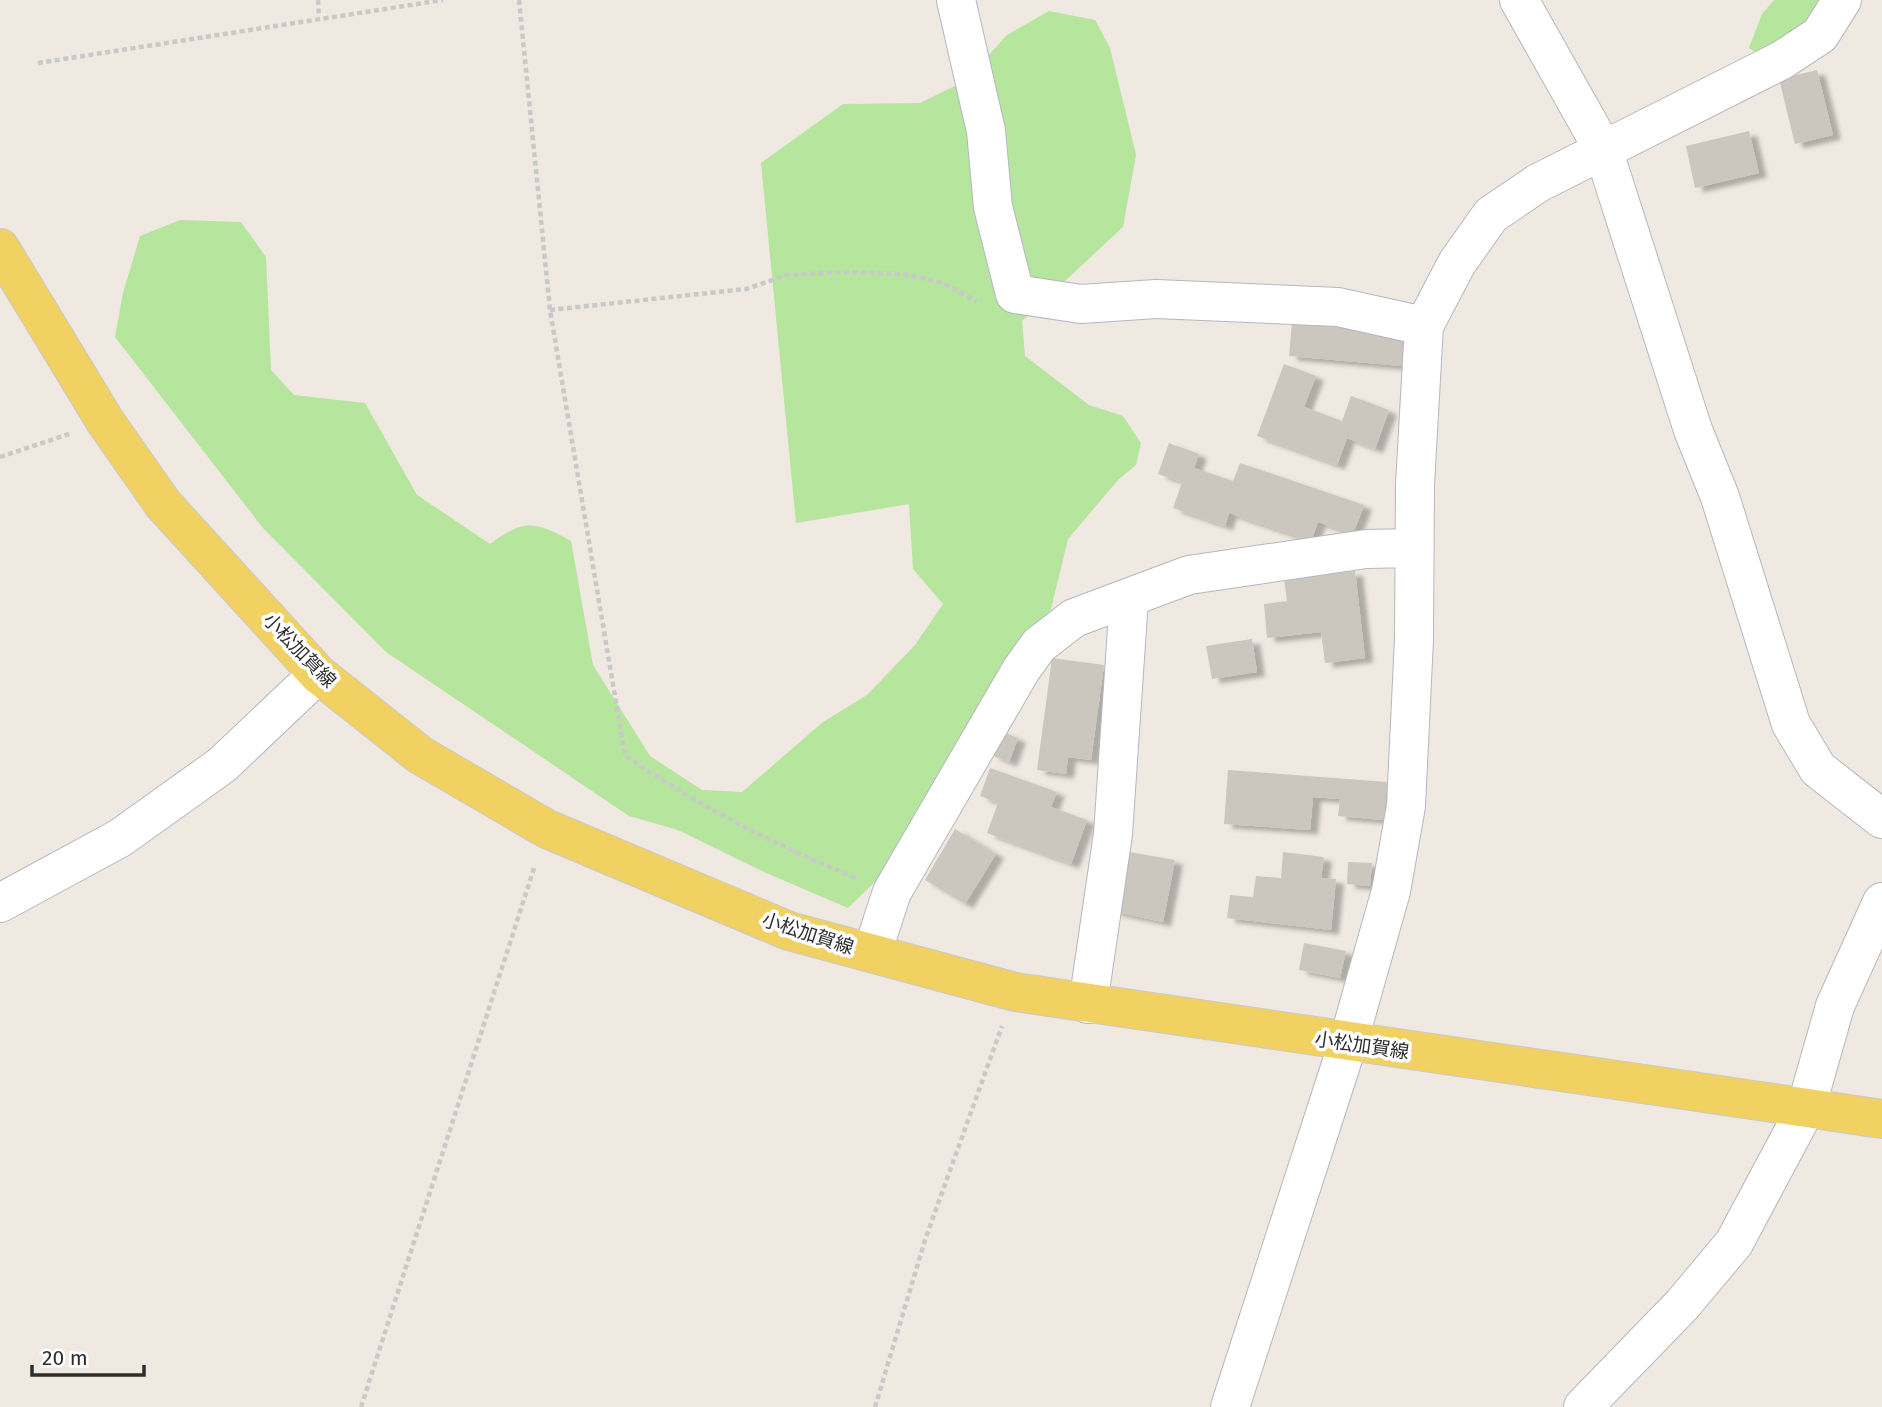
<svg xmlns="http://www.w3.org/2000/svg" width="1882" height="1407" font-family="'Fira Sans','Noto Sans JP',sans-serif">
<defs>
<filter id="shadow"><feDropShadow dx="8" dy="4.5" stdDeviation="2" flood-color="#0004"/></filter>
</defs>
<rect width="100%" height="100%" fill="#efe9e1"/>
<path fill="#b6e59e" d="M 1774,0 L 1823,0 L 1813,20 L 1760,55 L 1749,48 L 1762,14 Z
M 1049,11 L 1095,20 L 1110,48 L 1136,155 L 1123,227 L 1022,321 L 1025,356 L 1089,405 L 1123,416 L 1141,443 L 1136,465 L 1118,480 L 1068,539 L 1051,609 L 992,698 L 888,869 L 848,908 L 764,872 L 678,830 L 629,816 L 386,652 L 263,528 L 115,337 L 123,293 L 140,236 L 180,220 L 241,222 L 266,257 L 271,370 L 294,395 L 365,403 L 417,495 L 490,544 C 524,519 535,521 571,541 L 593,665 L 650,756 L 702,790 L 742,792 L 823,722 L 867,695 L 915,645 L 943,604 L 913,569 L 909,504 L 796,523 L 761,163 L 843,104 L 920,103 L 965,81 L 1007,35 Z"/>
<path fill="#cbc7bf" filter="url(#shadow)" d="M 1817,70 L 1833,135 L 1795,144 L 1779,79 Z
M 1749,131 L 1759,173 L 1695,188 L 1686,146 Z
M 1292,323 L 1405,333 L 1402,366 L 1289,356 Z
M 1284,364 L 1316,376 L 1304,407 L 1342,421 L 1351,396 L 1389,410 L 1375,449 L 1347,438 L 1337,465 L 1257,436 Z
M 1169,443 L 1199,454 L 1194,468 L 1233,481 L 1240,463 L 1364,505 L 1353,534 L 1318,522 L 1311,541 L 1229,513 L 1225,526 L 1173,508 L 1182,482 L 1158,474 Z
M 1355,571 L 1365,658 L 1325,663 L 1321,632 L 1267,638 L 1264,604 L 1287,601 L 1284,579 Z
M 1252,639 L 1257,672 L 1212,679 L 1206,646 Z
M 1052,658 L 1104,665 L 1091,760 L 1068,757 L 1066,774 L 1037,770 Z
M 1000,731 L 1018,738 L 1009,762 L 991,755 Z
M 990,768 L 1057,792 L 1051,807 L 1087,820 L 1071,864 L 987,833 L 998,803 L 980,796 Z
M 1228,770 L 1387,782 L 1384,820 L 1338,816 L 1340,799 L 1313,797 L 1310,830 L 1224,824 Z
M 955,829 L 996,854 L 965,904 L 925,880 Z
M 1124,851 L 1175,860 L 1163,922 L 1112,911 Z
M 1283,852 L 1324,857 L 1321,878 L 1336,879 L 1331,930 L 1227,918 L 1230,895 L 1253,897 L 1256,876 L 1281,878 Z
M 1348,862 L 1372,863 L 1370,886 L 1347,884 Z
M 1304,943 L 1346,951 L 1340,978 L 1299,970 Z"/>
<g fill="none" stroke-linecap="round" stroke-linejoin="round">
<defs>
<path id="minor" d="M 956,0 L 986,131 L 993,207 L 1015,294 L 1081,304 L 1156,299 L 1338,307 L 1424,326
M 1519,0 L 1603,149 L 1693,430 L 1720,497 L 1791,724 L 1818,769 L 1882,819
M 0,903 L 120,838 L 222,765 L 318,674
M 872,953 L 892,892 L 1021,670 L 1039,645 L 1074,618 L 1189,575 L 1366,549 L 1414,548
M 1088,1004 L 1113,834 L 1129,599
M 1230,1407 L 1348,1043 L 1391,891 L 1406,806 L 1414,639 L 1415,484 L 1424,326 L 1457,263 L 1491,215 L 1538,183 L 1782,60 L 1820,35 L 1842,0
M 1583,1407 L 1682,1305 L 1734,1243 L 1806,1108 L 1835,1006 L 1882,902"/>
<path id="major" d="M 0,248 L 105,421 L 163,504 L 318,674 L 420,755 L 547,829 L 789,931 L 1015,992 L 1882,1119"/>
</defs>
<use href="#minor" stroke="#b4b7c1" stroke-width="40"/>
<use href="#major" stroke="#c9c9c9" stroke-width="40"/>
<path stroke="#c9c9c9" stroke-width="4.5" stroke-dasharray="5 3.5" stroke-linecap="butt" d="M 318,0 L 319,17
M 519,0 L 550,310 L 625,756 C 704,808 771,844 859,879
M 38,63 L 443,0
M 550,310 L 746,289 L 787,275 L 843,272 L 904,274 L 943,283 L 977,302
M 0,457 L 69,434
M 361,1407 L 535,865
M 875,1407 L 925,1240 L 1002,1026"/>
<use href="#minor" stroke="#fff" stroke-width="38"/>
<use href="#major" stroke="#f2d163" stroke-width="38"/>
</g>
<g text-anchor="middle" stroke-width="7" stroke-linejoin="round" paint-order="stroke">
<g font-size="19" fill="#2e2e2e" stroke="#fff">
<text transform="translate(300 650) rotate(46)" y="7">小松加賀線</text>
<text transform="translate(808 933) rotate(18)" y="7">小松加賀線</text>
<text transform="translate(1362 1045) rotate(8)" y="7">小松加賀線</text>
</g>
</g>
<path d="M32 1365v10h112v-10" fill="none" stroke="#2e2e2e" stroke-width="3.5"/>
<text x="42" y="1365" font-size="21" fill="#2e2e2e" stroke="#ffffff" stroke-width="5" paint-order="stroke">20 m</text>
</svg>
